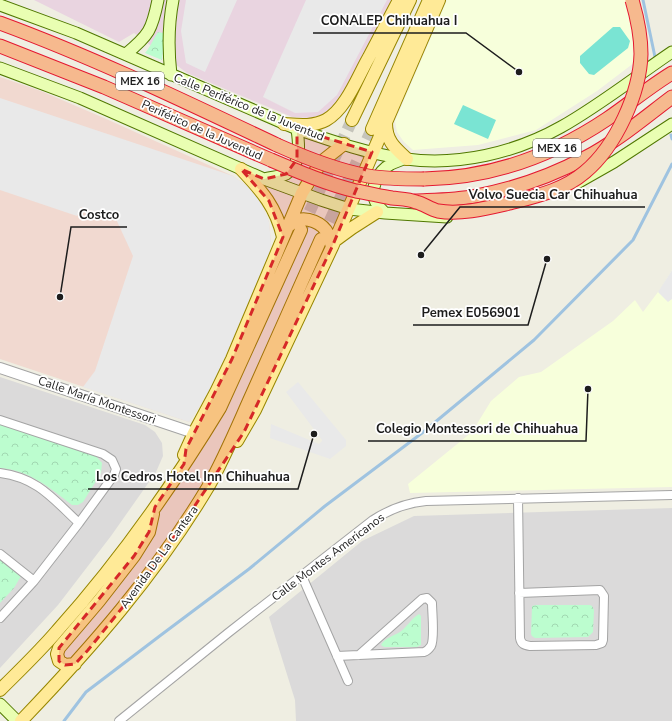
<svg xmlns="http://www.w3.org/2000/svg" width="672" height="721" font-family="'Nunito Sans',sans-serif">
<defs>
<pattern id="park-crowns" width="20" height="18" patternUnits="userSpaceOnUse"><rect width="20" height="18" fill="#bcfdcf"/><path d="M2 6a3 3 0 1 1 6 0M12 15a3 3 0 1 1 6 0" fill="none" stroke="#a1d8b1"/></pattern>
</defs>
<rect width="100%" height="100%" fill="#efeee2"/>
<path fill="#dbdada" d="M 0,377 L 145,425 L 155,432 L 162,443 L 163,456 L 156,472 L 111,536 L 58,605 L 0,668 Z
M 672,508 L 672,721 L 296,721 L 295,700 L 269,617 L 362,541 L 414,516 Z"/>
<path fill="#f1d9d0" d="M 0,77 L 41,91 L 104,118 L 233,176 L 248,187 L 261,203 L 269,222 L 271,243 L 269,255 L 211,389 L 189,422 L 0,359 Z"/>
<path fill="#e9d4e0" d="M 34,0 L 393,0 L 341,98 L 332,109 L 323,115 L 309,118 L 292,117 L 187,73 L 134,33 L 119,42 Z"/>
<path fill="#f7ffdb" d="M 447,0 L 635,0 L 647,53 L 597,91 L 536,130 L 478,145 L 413,150 L 404,142 L 397,132 L 395,121 Z
M 672,270 L 672,487 L 410,493 L 408,484 L 472,432 L 491,401 L 519,377 L 541,372 L 613,321 L 635,300 L 643,312 L 661,288 Z"/>
<path fill="url(#park-crowns)" d="M 158,32 L 163,33 L 164,40 L 162,60 L 145,53 C 151,46 153,39 158,32 Z
M 0,424 L 95,455 L 102,463 L 101,473 L 83,502 L 78,505 L 72,505 C 50,488 29,470 0,468 Z
M 0,556 L 20,572 L 21,576 L 14,588 L 0,603 Z
M 536,605 L 590,605 L 592,606 L 594,610 L 593,632 L 588,637 L 535,638 L 532,636 L 531,634 L 532,606 Z
M 419,614 L 421,616 L 421,645 L 417,647 L 384,647 L 381,645 C 385,638 393,636 400,632 C 406,628 411,619 419,614 Z"/>
<path fill="#7ae4d3" d="M 613,27 L 620,27 L 630,41 L 628,48 L 594,75 L 589,74 L 580,63 L 580,56 Z
M 463,105 L 496,120 L 488,139 L 454,124 Z"/>
<path fill="#e9e9e9" d="M 186,0 L 237,0 L 205,72 L 186,63 L 181,31 Z
M 306,0 L 387,0 L 337,95 L 318,112 L 295,113 L 263,97 Z
M 0,98 L 233,176 L 248,187 L 261,203 L 269,222 L 271,243 L 269,255 L 211,389 L 189,422 L 83,387 L 95,371 L 133,256 L 116,219 L 81,207 L 77,216 L 0,190 Z
M 672,270 L 672,299 L 668,302 L 658,292 Z
M 298,382 L 346,440 L 346,446 L 330,459 L 270,438 L 271,424 L 319,444 L 322,441 L 322,440 L 286,392 Z"/>
<g fill="none" stroke-linecap="round" stroke-linejoin="round">
<path stroke="#9fc3e0" stroke-width="3" d="M 643,0 L 655,57
M 671,135 L 672,139
M 64,721 L 86,692 L 161,635 L 249,569 L 325,506 L 422,433 L 534,340 L 633,240 L 672,164"/>
<path stroke="#c5c4bb" stroke-width="12" stroke-dasharray="12 6" stroke-linecap="butt" d="M 302,228 L 352,120
M 322,238 L 372,129"/>
<defs>
<path id="minor" d="M 0,420 L 103,454 L 112,460 L 116,469 L 114,475 L 79,523 L 34,581 L 0,618
M 0,473 C 38,478 53,499 79,523
M 518,498 L 520,638 C 521,644 524,645 530,646 L 596,645 L 602,643 L 603,640 L 604,596 L 600,590 L 519,593
M 0,554 L 34,581
M 302,576 L 348,681
M 337,656 L 424,652 C 427,651 429,649 431,646 C 435,639 432,612 432,603 L 427,598 L 422,599 L 359,655
M 119,721 L 228,633 L 373,520 C 390,509 406,503 426,501 L 672,495"/>
<path id="tertiary" d="M 0,368 L 194,433"/>
<path id="secondary" d="M 0,5 L 76,33 L 297,129 C 332,141 369,154 406,159 C 458,166 515,153 561,127 C 600,105 635,77 672,52
M 126,54 C 149,35 152,30 158,0
M 0,68 L 80,98 L 264,179 L 321,200 L 349,209 L 385,213 L 447,217
M 171,75 C 168,49 168,26 173,0
M 264,179 C 271,177 280,177 286,174 C 302,164 299,144 297,129
M 577,183 L 614,162 L 672,124
M 385,213 C 383,211 379,207 377,204 C 368,190 378,171 391,164 C 395,162 399,161 403,159
M 0,704 L 17,721"/>
<path id="primary" d="M 352,120 L 410,0
M 386,123 C 386,141 395,148 407,159
M 284,124 C 298,125 313,127 326,120 C 346,109 358,76 369,57 C 379,38 389,19 399,0
M 372,129 L 429,0
M 241,169 C 262,191 276,207 283,237
M 287,227 C 290,225 292,223 295,221 C 307,216 323,223 328,234 C 330,238 331,243 332,247
M 337,239 L 352,228 L 377,212
M 237,441 L 255,410 L 332,247 L 439,0
M 184,455 L 194,433 L 216,392 L 232,359 L 302,193 L 316,170 L 325,159 L 344,144
M 75,664 L 65,665 L 59,661 L 57,654 L 59,648 L 99,601 L 134,556 L 149,532 L 153,514
M 0,690 C 19,671 39,652 57,631 C 118,563 172,487 220,408 L 301,230
M 21,721 C 91,648 156,574 208,487 C 225,457 238,425 252,394 C 275,342 298,291 321,239"/>
<path id="trunk" d="M 0,23 C 95,58 186,102 277,145
M 0,46 L 104,87 L 271,160
M 424,179 C 490,178 552,156 607,119 C 629,104 649,87 672,73
M 415,201 C 436,200 456,200 476,196 C 514,189 551,176 585,158 C 616,142 644,118 672,97"/>
</defs>
<use href="#minor" stroke="#a4a4a4" stroke-width="10"/>
<use href="#tertiary" stroke="#a4a4a4" stroke-width="12"/>
<use href="#secondary" stroke="#507800" stroke-width="13"/>
<use href="#primary" stroke="#968600" stroke-width="14"/>
<use href="#trunk" stroke="#e41830" stroke-width="15"/>
<use href="#minor" stroke="#fff" stroke-width="8"/>
<use href="#tertiary" stroke="#fff" stroke-width="10"/>
<use href="#secondary" stroke="#e9feb2" stroke-width="11"/>
<use href="#primary" stroke="#ffea97" stroke-width="12"/>
<use href="#trunk" stroke="#f6b98e" stroke-width="13"/>
<defs>
<path id="trunk-bridge" d="M 277,145 C 306,158 336,170 368,176 C 386,179 405,179 424,179
M 271,160 C 299,172 327,184 356,191 C 368,193 380,196 392,198 C 400,199 409,199 416,202 C 424,204 430,209 438,211 C 461,215 488,208 510,203 C 537,196 564,190 585,172 C 616,146 640,93 641,54 C 641,35 637,17 632,0"/>
</defs>
<use href="#trunk-bridge" stroke="#e41830" stroke-width="15" stroke-linecap="butt"/>
<use href="#trunk-bridge" stroke="#f6b98e" stroke-width="13"/>
</g>
<path fill="#d62828" fill-opacity="0.2" stroke="#d62828" stroke-width="3" stroke-dasharray="8 5" stroke-linejoin="round" d="M 297,129 L 372,152 L 332,247 L 244,432 L 148,576 L 88,650 L 75,664 L 65,665 L 59,661 L 59,648 L 134,556 L 149,532 L 155,507 L 184,464 L 186,449 L 232,359 L 283,237 L 269,201 L 241,169 L 264,179 L 286,174 L 297,159 Z"/>
<g text-anchor="middle" stroke-width="3.5" stroke-linejoin="round" paint-order="stroke">
<g fill="#fff" stroke="#616161" stroke-width="1">
<rect x="116" y="72" width="48" height="18" rx="3"/>
<rect x="533" y="139" width="48" height="18" rx="3"/>
</g>
<g font-size="11" font-weight="bold" fill="#1d1d1d">
<text x="140" y="85">MEX 16</text>
<text x="557" y="152">MEX 16</text>
</g>
<g font-size="12" fill="#1d1d1d" stroke="#fff">
<text transform="translate(249 107) rotate(22)" y="4">Calle Periférico de la Juventud</text>
<text transform="translate(202 130) rotate(24)" y="4">Periférico de la Juventud</text>
<text transform="translate(97 400) rotate(19)" y="4">Calle María Montessori</text>
<text transform="translate(159 557) rotate(-54)" y="4">Avenida De La Cantera</text>
<text transform="translate(328 557) rotate(-37)" y="4">Calle Montes Americanos</text>
</g>
</g>
<path fill="none" stroke="#1d1d1d" stroke-width="1.5" d="M519 72L466 33H313M421 255L460 207H645M60 297L71 227H127M547 259L528 325H413M588 389L586 441H368M314 434L298 489H88"/>
<g fill="#1d1d1d" stroke="#fff" stroke-width="1.5">
<circle cx="519" cy="72" r="4"/>
<circle cx="421" cy="255" r="4"/>
<circle cx="60" cy="297" r="4"/>
<circle cx="547" cy="259" r="4"/>
<circle cx="588" cy="389" r="4"/>
<circle cx="314" cy="434" r="4"/>
</g>
<g font-size="13" text-anchor="middle" font-weight="bold" fill="#1d1d1d" stroke="#fff" stroke-width="3.5" stroke-linejoin="round" paint-order="stroke">
<text x="389" y="25">CONALEP Chihuahua I</text>
<text x="553" y="199">Volvo Suecia Car Chihuahua</text>
<text x="99" y="219">Costco</text>
<text x="471" y="317">Pemex E056901</text>
<text x="477" y="433">Colegio Montessori de Chihuahua</text>
<text x="193" y="481">Los Cedros Hotel Inn Chihuahua</text>
</g>
</svg>
